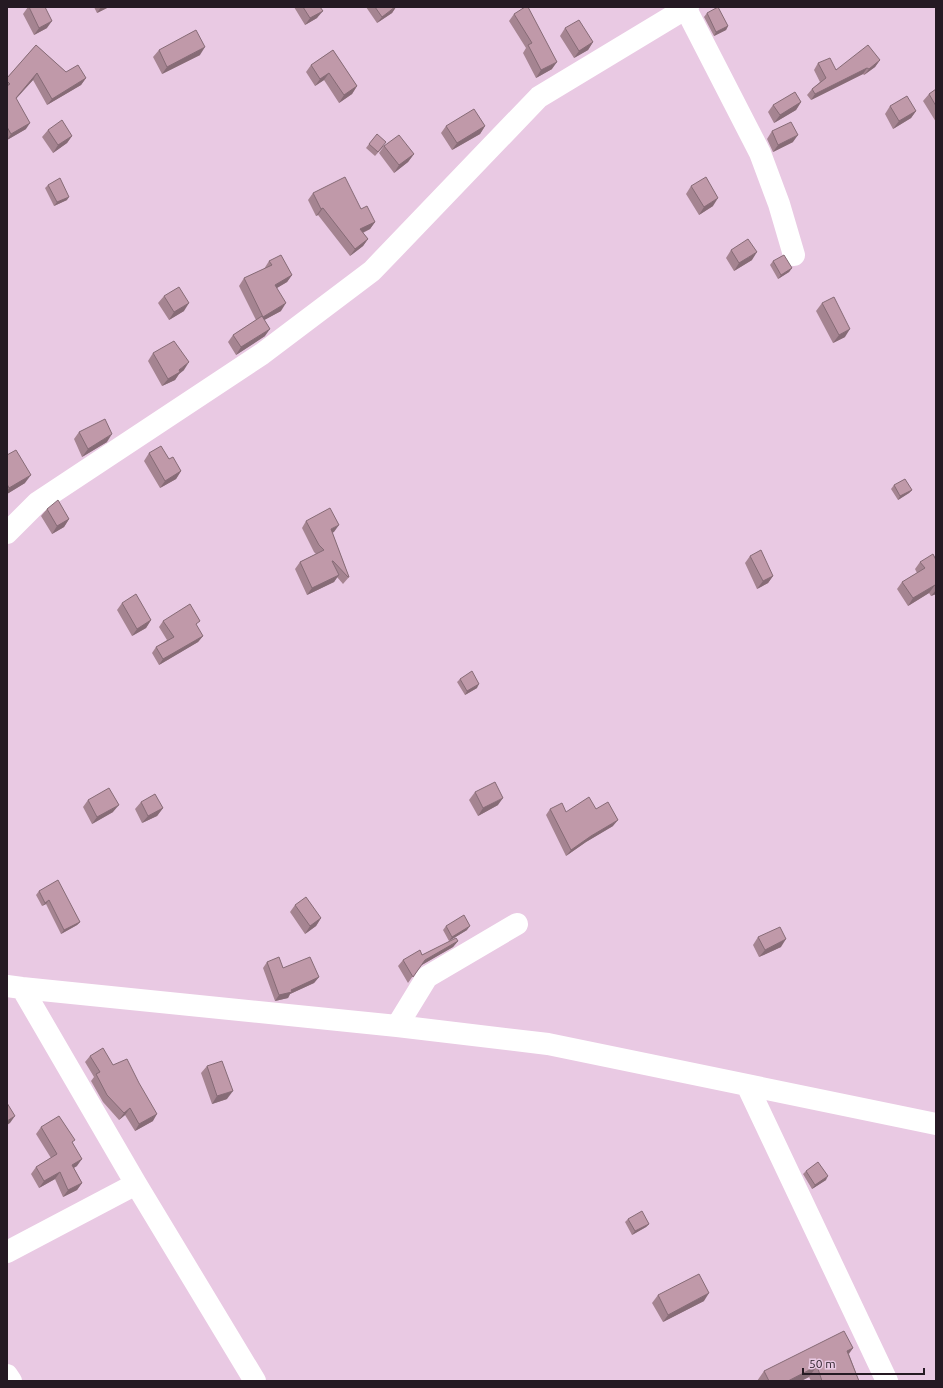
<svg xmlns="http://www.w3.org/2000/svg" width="943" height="1388" font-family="Ubuntu,sans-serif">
<rect width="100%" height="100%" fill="#e9c9e3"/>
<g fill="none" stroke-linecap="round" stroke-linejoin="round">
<path stroke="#fff" stroke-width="22" d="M 686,9 L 760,153 L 779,204 L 794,255
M 7,533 L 37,503 L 262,354 L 372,271 L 539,97 L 688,7
M 7,986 L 22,988 L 397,1026 L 548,1044 L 936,1124
M 22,988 L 136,1184 L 255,1381
M 397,1026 L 427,977 L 517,924
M 747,1085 L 887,1381
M 7,1252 L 136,1184
M 7,1375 L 11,1381"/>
</g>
<path fill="#a58491" d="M 28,7 L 47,28 L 34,35 L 23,14 Z
M 94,7 L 109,7 L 97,13 Z
M 294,7 L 320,7 L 317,18 L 305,25 Z
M 366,7 L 396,7 L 392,13 L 377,23 Z
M 707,13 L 728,26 L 726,30 L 714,36 L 704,17 Z
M 514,14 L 552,69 L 536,78 L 523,53 L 526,48 L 509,21 Z
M 565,28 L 593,42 L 588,50 L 574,58 L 560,36 Z
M 36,45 L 66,72 L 86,78 L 81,85 L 47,105 L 33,80 L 16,99 L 26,129 L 7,140 L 7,78 Z
M 159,50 L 200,55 L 162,74 L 153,57 Z
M 333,50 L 357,86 L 352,94 L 339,103 L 324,80 L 315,86 L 306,72 L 311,65 Z
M 880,60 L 875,67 L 864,75 L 863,74 L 811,100 L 807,95 L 812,89 L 820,82 L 814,70 L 818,63 L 836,70 Z
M 936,89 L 936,122 L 923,101 L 929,94 Z
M 801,102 L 796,110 L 774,123 L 768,112 L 773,105 Z
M 890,106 L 916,111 L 911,118 L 893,129 L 885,114 Z
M 446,126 L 485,126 L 480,134 L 452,150 L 441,133 Z
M 48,130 L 72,136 L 67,143 L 53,153 L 42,137 Z
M 772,131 L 793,142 L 773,152 L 767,139 Z
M 369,144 L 384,146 L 375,156 L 366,148 Z
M 384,146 L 414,154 L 408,162 L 394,173 L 379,153 Z
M 48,185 L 67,200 L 54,206 L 45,188 Z
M 691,186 L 713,206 L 699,215 L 686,194 Z
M 313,193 L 375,222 L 370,229 L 363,233 L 368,239 L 363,246 L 350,256 L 318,215 L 316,216 L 308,200 Z
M 731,250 L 752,260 L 734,271 L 726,258 Z
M 269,261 L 292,275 L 287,282 L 277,288 L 281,311 L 264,320 L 265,336 L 236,355 L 228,342 L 233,335 L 256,320 L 239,286 L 244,278 L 264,269 Z
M 773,261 L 792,268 L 789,272 L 778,279 L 770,265 Z
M 164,296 L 184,311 L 169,320 L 158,303 Z
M 822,303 L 845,337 L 833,343 L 816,311 Z
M 153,353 L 184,370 L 179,374 L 175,380 L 162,386 L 148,361 Z
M 79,432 L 107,442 L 82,457 L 74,439 Z
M 149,453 L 169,459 L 181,471 L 176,479 L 160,488 L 144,461 Z
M 7,455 L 25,483 L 7,494 Z
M 894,485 L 912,490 L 909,493 L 898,500 L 891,489 Z
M 47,509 L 69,519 L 64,527 L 52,534 L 41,516 Z
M 306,521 L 334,532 L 332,532 L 349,577 L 343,584 L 337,577 L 334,582 L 307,595 L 295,569 L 300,562 L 316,554 L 314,552 L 302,528 Z
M 750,556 L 773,576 L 768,583 L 757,589 L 745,563 Z
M 936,560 L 936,594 L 931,596 L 929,593 L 908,606 L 897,589 L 902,582 L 917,573 L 915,569 L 920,562 Z
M 122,603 L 151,620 L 146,628 L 132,636 L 117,610 Z
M 163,621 L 203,636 L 198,642 L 159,665 L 152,653 L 156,647 L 167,640 L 159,627 Z
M 460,679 L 477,688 L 465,695 L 457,682 Z
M 475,792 L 498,805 L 478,816 L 469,800 Z
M 88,800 L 113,812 L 92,824 L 83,807 Z
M 141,802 L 163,808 L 157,816 L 142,823 L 135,809 Z
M 550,809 L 566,812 L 596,809 L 613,826 L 586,842 L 566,856 L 546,815 Z
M 39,891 L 80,922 L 77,925 L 61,934 L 46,904 L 42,906 L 36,895 Z
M 295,905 L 321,918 L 316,926 L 305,934 L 290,912 Z
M 446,926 L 467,930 L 449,941 L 443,930 Z
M 758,937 L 781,947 L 759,957 L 753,945 Z
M 458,941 L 453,947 L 420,966 L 408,983 L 398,966 L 403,960 L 422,955 Z
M 267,962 L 283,968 L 319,977 L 314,983 L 290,994 L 288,998 L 275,1001 L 263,968 Z
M 90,1056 L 113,1065 L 153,1121 L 135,1131 L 125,1115 L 119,1120 L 103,1102 L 91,1081 L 94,1077 L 85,1062 Z
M 207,1066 L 227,1099 L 212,1104 L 201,1073 Z
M 41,1127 L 73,1143 L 77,1166 L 74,1168 L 82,1183 L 77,1190 L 63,1197 L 55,1179 L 39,1188 L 31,1174 L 36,1167 L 51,1158 L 36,1134 Z
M 806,1171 L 826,1180 L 812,1189 L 803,1174 Z
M 628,1219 L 649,1224 L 646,1227 L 632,1235 L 625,1222 Z
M 658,1295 L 704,1301 L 663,1322 L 652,1303 Z
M 853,1348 L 849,1354 L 859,1381 L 811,1381 L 809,1377 L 801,1381 L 757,1381 L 764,1371 Z"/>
<path fill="#866b76" d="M 101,7 L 109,7 L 97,13 Z
M 396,7 L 392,13 L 377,23 L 382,17 Z
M 323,11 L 317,18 L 305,25 L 310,18 Z
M 52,21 L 47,28 L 34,35 L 39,28 Z
M 728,26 L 726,30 L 714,36 L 716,32 Z
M 593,42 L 588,50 L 574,58 L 579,51 Z
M 205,47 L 200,55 L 162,74 L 167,67 Z
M 880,60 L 875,67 L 864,75 L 869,69 Z
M 557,62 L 552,69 L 536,78 L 541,70 Z
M 867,68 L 863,74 L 811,100 L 815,94 Z
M 37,73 L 33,80 L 11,104 L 16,98 Z
M 329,73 L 324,80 L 315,86 L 320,79 Z
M 86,78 L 81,85 L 47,105 L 52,99 Z
M 357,86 L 352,94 L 339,103 L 344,95 Z
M 801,102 L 796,110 L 774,123 L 780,115 Z
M 916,111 L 911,118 L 893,129 L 899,121 Z
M 30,123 L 26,129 L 7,140 L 11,134 Z
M 485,126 L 480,134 L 452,150 L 457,143 Z
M 798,135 L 793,142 L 773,152 L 778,145 Z
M 72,136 L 67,143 L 53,153 L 58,145 Z
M 414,154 L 408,162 L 394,173 L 399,165 Z
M 69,197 L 67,200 L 54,206 L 57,202 Z
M 718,198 L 713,206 L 699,215 L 704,207 Z
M 323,208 L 318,215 L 316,216 L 321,209 Z
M 375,222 L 370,229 L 355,236 L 360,229 Z
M 368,239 L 363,246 L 350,256 L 355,249 Z
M 757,252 L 752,260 L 734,271 L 739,263 Z
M 792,268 L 789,272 L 778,279 L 781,275 Z
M 292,275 L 287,282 L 270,292 L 275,285 Z
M 189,303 L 184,311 L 169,320 L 174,312 Z
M 286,303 L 281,311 L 257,324 L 263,317 Z
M 270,329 L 265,336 L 236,355 L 241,347 Z
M 850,329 L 845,337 L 833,343 L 839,335 Z
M 189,362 L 184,370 L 179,374 L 175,380 L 162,386 L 168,379 Z
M 112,434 L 107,442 L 82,457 L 88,449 Z
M 181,471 L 176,479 L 160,488 L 165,481 Z
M 31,475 L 25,483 L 7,494 L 7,491 L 9,488 Z
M 912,490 L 909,493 L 898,500 L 900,496 Z
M 69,519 L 64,527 L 52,534 L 57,526 Z
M 339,525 L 334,532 L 326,536 L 331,529 Z
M 339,575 L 334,582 L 307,595 L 312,588 Z
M 773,576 L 768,583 L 757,589 L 763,581 Z
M 935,585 L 929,593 L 908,606 L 913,598 Z
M 936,590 L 936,594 L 931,596 Z
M 151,620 L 146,628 L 132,636 L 137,629 Z
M 203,636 L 198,642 L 159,665 L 163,659 Z
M 479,684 L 477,688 L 465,695 L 467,691 Z
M 503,798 L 498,805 L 478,816 L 483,808 Z
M 119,805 L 113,812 L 92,824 L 97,817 Z
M 163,808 L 157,816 L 142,823 L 148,816 Z
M 618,820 L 613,826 L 586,842 L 566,856 L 571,850 L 591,836 Z
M 49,900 L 46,904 L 42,906 L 45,903 Z
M 321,918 L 316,926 L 305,934 L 310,926 Z
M 80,922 L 77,925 L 61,934 L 64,930 Z
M 470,926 L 467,930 L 449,941 L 452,937 Z
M 786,939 L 781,947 L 759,957 L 765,950 Z
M 458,941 L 453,947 L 420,966 L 425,960 Z
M 319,977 L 314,983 L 290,994 L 288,998 L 275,1001 L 279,995 Z
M 233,1091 L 227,1099 L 212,1104 L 217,1096 Z
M 130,1108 L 125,1115 L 119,1120 L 124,1113 Z
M 157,1114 L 153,1121 L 135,1131 L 139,1124 Z
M 15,1116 L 10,1123 L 7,1125 L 7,1121 Z
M 82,1159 L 77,1166 L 67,1171 L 72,1165 Z
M 60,1172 L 55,1179 L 39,1188 L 44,1181 Z
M 828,1176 L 826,1180 L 812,1189 L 815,1185 Z
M 82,1183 L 77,1190 L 63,1197 L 68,1190 Z
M 649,1224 L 646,1227 L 632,1235 L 635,1231 Z
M 709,1293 L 704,1301 L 663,1322 L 668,1315 Z
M 853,1348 L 845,1358 L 847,1351 Z
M 817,1366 L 809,1377 L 801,1381 L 788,1381 Z"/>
<path fill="#c099a9" stroke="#866b76" d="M 29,7 L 45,7 L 52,21 L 39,28 Z
M 303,7 L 320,7 L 323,11 L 310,18 Z
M 375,7 L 395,7 L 382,17 Z
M 525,7 L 528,7 L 557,62 L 541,70 L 528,45 L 532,43 L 514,14 Z
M 718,7 L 728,26 L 716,32 L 707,13 Z
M 579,20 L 593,42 L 579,51 L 565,28 Z
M 196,30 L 205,47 L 167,67 L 159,50 Z
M 36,45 L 66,72 L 78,65 L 86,78 L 52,99 L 37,73 L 16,98 L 30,123 L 11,134 L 7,127 L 7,86 L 10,84 L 7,81 L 7,78 Z
M 868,45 L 880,60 L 869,69 L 867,68 L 815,94 L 812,89 L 826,78 L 818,63 L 830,58 L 836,70 Z
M 333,50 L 357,86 L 344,95 L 329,73 L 320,79 L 311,65 Z
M 936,89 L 936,106 L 929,94 Z
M 795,92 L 801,102 L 780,115 L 773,105 Z
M 907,96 L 916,111 L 899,121 L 890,106 Z
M 474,109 L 485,126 L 457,143 L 446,126 Z
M 62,120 L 72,136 L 58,145 L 48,130 Z
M 791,122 L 798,135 L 778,145 L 772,131 Z
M 377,134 L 386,142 L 378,152 L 369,144 Z
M 399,135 L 414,154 L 399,165 L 384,146 Z
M 345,177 L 361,209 L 367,206 L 375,222 L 360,229 L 368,239 L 355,249 L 323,208 L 321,209 L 313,193 Z
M 706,177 L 718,198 L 704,207 L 691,186 Z
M 60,178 L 69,197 L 57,202 L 48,185 Z
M 748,239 L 757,252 L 739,263 L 731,250 Z
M 281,255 L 292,275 L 275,285 L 286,303 L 263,317 L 244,278 L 272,265 L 269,261 Z
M 784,255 L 792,268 L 781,275 L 773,261 Z
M 179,287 L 189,303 L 174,312 L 164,296 Z
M 834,297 L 850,329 L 839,335 L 822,303 Z
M 262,316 L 270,329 L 241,347 L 233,335 Z
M 174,341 L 189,362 L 179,370 L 180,372 L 168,379 L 153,353 Z
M 105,419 L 112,434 L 88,449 L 79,432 Z
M 161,446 L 169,459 L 173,457 L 181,471 L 165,481 L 149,453 Z
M 16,450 L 31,475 L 9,488 L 7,484 L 7,455 Z
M 905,479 L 912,490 L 900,496 L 894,485 Z
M 58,500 L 69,519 L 57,526 L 47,509 Z
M 330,508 L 339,525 L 331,529 L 349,577 L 348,577 L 333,561 L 332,561 L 339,575 L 312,588 L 300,562 L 324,550 L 319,545 L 306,521 Z
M 761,550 L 773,576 L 763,581 L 750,556 Z
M 933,554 L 936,560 L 936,588 L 935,585 L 913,598 L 902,582 L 925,568 L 920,562 Z
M 136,594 L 151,620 L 137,629 L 122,603 Z
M 190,604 L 200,621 L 196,624 L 203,636 L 163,659 L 156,647 L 174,637 L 163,621 Z
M 472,671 L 479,684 L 467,691 L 460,679 Z
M 495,782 L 503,798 L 483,808 L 475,792 Z
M 109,788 L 119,805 L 97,817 L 88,800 Z
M 155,794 L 163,808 L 148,816 L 141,802 Z
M 589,797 L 596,809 L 608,802 L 618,820 L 591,836 L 571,850 L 550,809 L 562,803 L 566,812 Z
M 58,880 L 80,922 L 64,930 L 49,900 L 45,903 L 39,891 Z
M 306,897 L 321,918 L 310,926 L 295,905 Z
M 464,915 L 470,926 L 452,937 L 446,926 Z
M 780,927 L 786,939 L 765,950 L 758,937 Z
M 456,938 L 458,941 L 425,960 L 413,977 L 403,960 L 420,950 L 422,955 Z
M 279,957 L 283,968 L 310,957 L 319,977 L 291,990 L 292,992 L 279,995 L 267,962 Z
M 103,1048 L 113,1065 L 127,1059 L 139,1083 L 157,1114 L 139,1124 L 130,1108 L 124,1113 L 107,1095 L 96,1074 L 100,1072 L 90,1056 Z
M 222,1061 L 233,1091 L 217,1096 L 207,1066 Z
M 7,1103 L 15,1116 L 7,1121 Z
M 59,1116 L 75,1140 L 72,1142 L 82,1159 L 72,1165 L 82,1183 L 68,1190 L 60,1172 L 44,1181 L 36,1167 L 57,1154 L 41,1127 Z
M 818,1162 L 828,1176 L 815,1185 L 806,1171 Z
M 642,1211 L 649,1224 L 635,1231 L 628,1219 Z
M 699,1274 L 709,1293 L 668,1315 L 658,1295 Z
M 844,1331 L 853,1348 L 847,1351 L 859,1381 L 822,1381 L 817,1366 L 788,1381 L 769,1381 L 764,1371 Z"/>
<rect width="943" height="1388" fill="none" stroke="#251a23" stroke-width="16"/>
<path d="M803 1368v6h121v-6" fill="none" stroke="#251a23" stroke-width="2"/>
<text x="809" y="1368" font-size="12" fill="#251a23" stroke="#e9c9e3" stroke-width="3" paint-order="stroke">50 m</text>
</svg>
